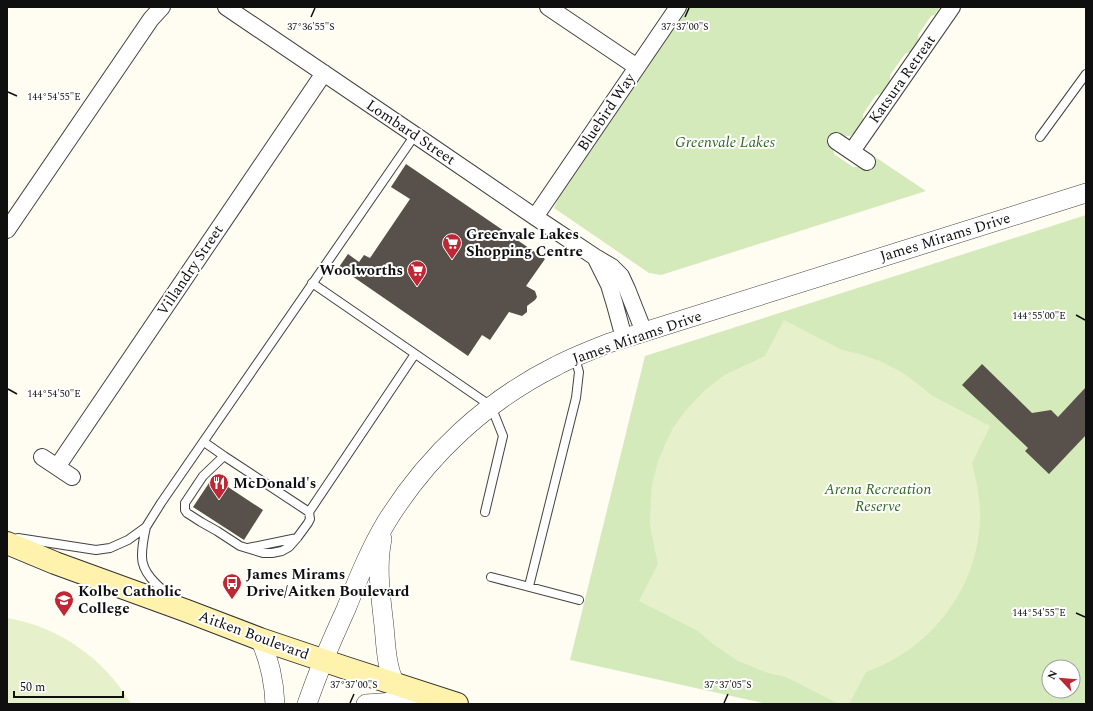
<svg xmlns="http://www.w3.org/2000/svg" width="1093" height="711" font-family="Spectral,serif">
<rect width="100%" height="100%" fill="#fffcf1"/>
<path fill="#d5eabb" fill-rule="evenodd" d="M 688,7 L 940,7 L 935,15 L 931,16 L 918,35 L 919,43 L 913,51 L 905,54 L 890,75 L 890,85 L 885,93 L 876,95 L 863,114 L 863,123 L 859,130 L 850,136 L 839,137 L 833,146 L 834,154 L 853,167 L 863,167 L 870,158 L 875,157 L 926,191 L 661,275 L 649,273 L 554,208 L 559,197 Z
M 1086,215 L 1086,704 L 767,704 L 570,660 L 645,356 ZM 1049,667 L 1073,667 L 1073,691 L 1049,691 Z"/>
<path fill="#e6f1cc" d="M 784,320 L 842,350 L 860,354 L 880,361 L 903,373 L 924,389 L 931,395 L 990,426 L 972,463 C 976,480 980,496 980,514 C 980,586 932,649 866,672 L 849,704 L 839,704 L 786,677 L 768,673 L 738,661 L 713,644 L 698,631 L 639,601 L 658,564 L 651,532 L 650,520 L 651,496 L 652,485 L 658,461 L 668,438 L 673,428 L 686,410 L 704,391 L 723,376 L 733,371 L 765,356 Z
M 7,618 C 58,626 105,659 131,704 L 7,704 Z"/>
<path fill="#58504b" d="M 406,164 L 545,259 L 526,286 L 535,291 L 537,297 L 535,300 L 527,306 L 527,312 L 522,316 L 509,312 L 490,340 L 482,335 L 468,356 L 339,267 L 348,254 L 359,262 L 364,255 L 370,258 L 410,199 L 391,187 Z
M 982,364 L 1032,413 L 1051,410 L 1058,417 L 1086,387 L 1086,435 L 1049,474 L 1025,451 L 1028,448 L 962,385 Z
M 213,477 L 263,510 L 244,540 L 193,507 Z"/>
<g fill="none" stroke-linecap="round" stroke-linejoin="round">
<defs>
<path id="service" d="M 1040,137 L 1086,74
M 312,283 L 491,406 L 503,436 L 485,512
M 204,442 L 224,456 L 309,512 L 415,354
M 224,456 L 203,476 L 185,503 L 185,510 L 187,513 L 201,522 L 217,531 L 240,546 L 263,553 L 272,553 L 282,551 L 289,547 L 297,538 L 308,523 L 310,519 L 309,512
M 146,527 C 144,536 142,546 142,555 C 141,573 159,587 171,597
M 18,538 L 96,550 L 110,548 L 128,540 L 146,527 L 161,503 L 415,135
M 248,548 L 297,538
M 491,577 L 579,600
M 529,586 L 576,398 L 579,372 L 575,358"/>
<path id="minor" d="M 226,7 L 415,135 L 535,217 L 595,257 L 612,267 L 621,276 L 627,289 L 644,332
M 548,7 L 637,67
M 836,141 L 867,162
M 852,151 L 952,7
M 535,217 L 678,7
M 7,230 L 151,19 L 162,7
M 595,257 L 609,285 L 615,305 L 624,338
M 42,457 L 72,477
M 57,467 L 324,73"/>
<path id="tertiary" d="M 382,539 C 376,568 381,598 384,626 C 386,645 386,666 395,684
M 260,639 C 270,661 274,680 275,704
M 307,704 C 312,690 317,676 323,662 C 330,644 338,627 346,609 C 358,579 370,549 387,521 C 428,455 486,401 556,366 C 573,357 591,350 609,343 L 1086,193
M 366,704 L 423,700 L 438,702"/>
<path id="secondary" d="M 7,543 L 55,563 L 187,611 L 260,639 L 343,667 L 457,704"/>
</defs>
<use href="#service" stroke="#424242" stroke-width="10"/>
<use href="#minor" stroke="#424242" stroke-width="18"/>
<use href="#tertiary" stroke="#424242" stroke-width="20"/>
<use href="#secondary" stroke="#313131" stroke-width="24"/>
<use href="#service" stroke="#fff" stroke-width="8"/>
<use href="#minor" stroke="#fff" stroke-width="16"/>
<use href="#tertiary" stroke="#fff" stroke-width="19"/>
<use href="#secondary" stroke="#fef2ad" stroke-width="22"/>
</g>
<path fill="none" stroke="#0f0f0f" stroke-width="1.5" d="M 311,17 L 315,8M 685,17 L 689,8M 8,92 L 17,96M 1076,315 L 1085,320M 8,389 L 17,394M 1076,613 L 1085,617M 350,703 L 354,694M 724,703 L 728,694"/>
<defs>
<symbol id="supermarket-pin" viewBox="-11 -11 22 30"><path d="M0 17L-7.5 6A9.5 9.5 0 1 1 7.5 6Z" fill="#c02734" stroke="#fff"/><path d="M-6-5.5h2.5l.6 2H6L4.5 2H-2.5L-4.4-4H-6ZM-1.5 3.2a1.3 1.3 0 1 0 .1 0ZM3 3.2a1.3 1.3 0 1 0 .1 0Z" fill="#fff"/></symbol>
<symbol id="restaurant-pin" viewBox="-11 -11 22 30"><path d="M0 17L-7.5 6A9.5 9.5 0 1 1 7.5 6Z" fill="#c02734" stroke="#fff"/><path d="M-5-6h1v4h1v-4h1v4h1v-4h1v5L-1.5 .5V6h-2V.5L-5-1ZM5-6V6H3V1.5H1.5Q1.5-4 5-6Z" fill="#fff"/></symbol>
<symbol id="bus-pin" viewBox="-11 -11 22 30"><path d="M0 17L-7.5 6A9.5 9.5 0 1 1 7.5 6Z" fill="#c02734" stroke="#fff"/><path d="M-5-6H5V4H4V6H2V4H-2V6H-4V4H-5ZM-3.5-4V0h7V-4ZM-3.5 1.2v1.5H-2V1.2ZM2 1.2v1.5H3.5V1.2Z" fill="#fff"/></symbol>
<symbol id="school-pin" viewBox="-11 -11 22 30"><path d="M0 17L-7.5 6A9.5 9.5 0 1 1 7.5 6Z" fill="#c02734" stroke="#fff"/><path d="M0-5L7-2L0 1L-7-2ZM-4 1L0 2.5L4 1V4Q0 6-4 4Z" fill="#fff"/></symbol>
</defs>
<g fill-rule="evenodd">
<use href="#supermarket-pin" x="441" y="232" width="22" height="30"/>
<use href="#supermarket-pin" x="406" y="259" width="22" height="30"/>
<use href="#restaurant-pin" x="208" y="472" width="22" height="30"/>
<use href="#bus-pin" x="221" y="572" width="22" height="30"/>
<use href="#school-pin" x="53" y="589" width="22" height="30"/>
</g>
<g text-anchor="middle" stroke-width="4" stroke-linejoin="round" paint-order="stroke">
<g font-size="15" fill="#0f0f0f" stroke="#fff">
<text transform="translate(902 79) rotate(-55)" y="5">Katsura Retreat</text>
<text transform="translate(606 112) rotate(-56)" y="5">Bluebird Way</text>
<text transform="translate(411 132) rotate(34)" y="5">Lombard Street</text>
<text transform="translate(945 237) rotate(-17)" y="5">James Mirams Drive</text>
<text transform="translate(190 270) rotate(-56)" y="5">Villandry Street</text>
<text transform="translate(637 337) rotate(-19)" y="5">James Mirams Drive</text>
<text transform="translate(254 635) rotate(20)" y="5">Aitken Boulevard</text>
</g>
<g font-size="15" font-style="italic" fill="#31681f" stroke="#fff">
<text x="725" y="147">Greenvale Lakes</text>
<text x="878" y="494">Arena Recreation<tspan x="878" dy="17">Reserve</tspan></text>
</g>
<g font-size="15" font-weight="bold" fill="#0f0f0f" stroke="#fff" text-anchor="start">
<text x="466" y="239">Greenvale Lakes<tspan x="466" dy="17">Shopping Centre</tspan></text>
<text x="403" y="275" text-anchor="end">Woolworths</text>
<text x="233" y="488">McDonald's</text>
<text x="246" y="579">James Mirams<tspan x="246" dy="17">Drive/Aitken Boulevard</tspan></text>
<text x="78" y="596">Kolbe Catholic<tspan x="78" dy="17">College</tspan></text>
</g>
</g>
<g font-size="10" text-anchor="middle" fill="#0f0f0f" stroke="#fff" stroke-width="4" stroke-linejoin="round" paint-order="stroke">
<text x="685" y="30">37°37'00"S</text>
<text x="311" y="30">37°36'55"S</text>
<text x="54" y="100">144°54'55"E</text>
<text x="1039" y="319">144°55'00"E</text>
<text x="54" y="397">144°54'50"E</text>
<text x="1039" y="616">144°54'55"E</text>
<text x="354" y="688">37°37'00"S</text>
<text x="728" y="688">37°37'05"S</text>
</g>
<rect width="1093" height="711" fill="none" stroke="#0f0f0f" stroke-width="16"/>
<g transform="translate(1061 679) rotate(296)"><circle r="19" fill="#ffffff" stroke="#9f9f9f"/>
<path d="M0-3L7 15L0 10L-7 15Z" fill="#c02734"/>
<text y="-6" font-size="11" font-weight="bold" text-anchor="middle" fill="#0f0f0f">N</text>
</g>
<path d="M14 691v6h109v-6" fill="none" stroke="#0f0f0f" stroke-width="2"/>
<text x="20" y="691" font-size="12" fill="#0f0f0f" stroke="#ffffff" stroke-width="3" paint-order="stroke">50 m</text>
</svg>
